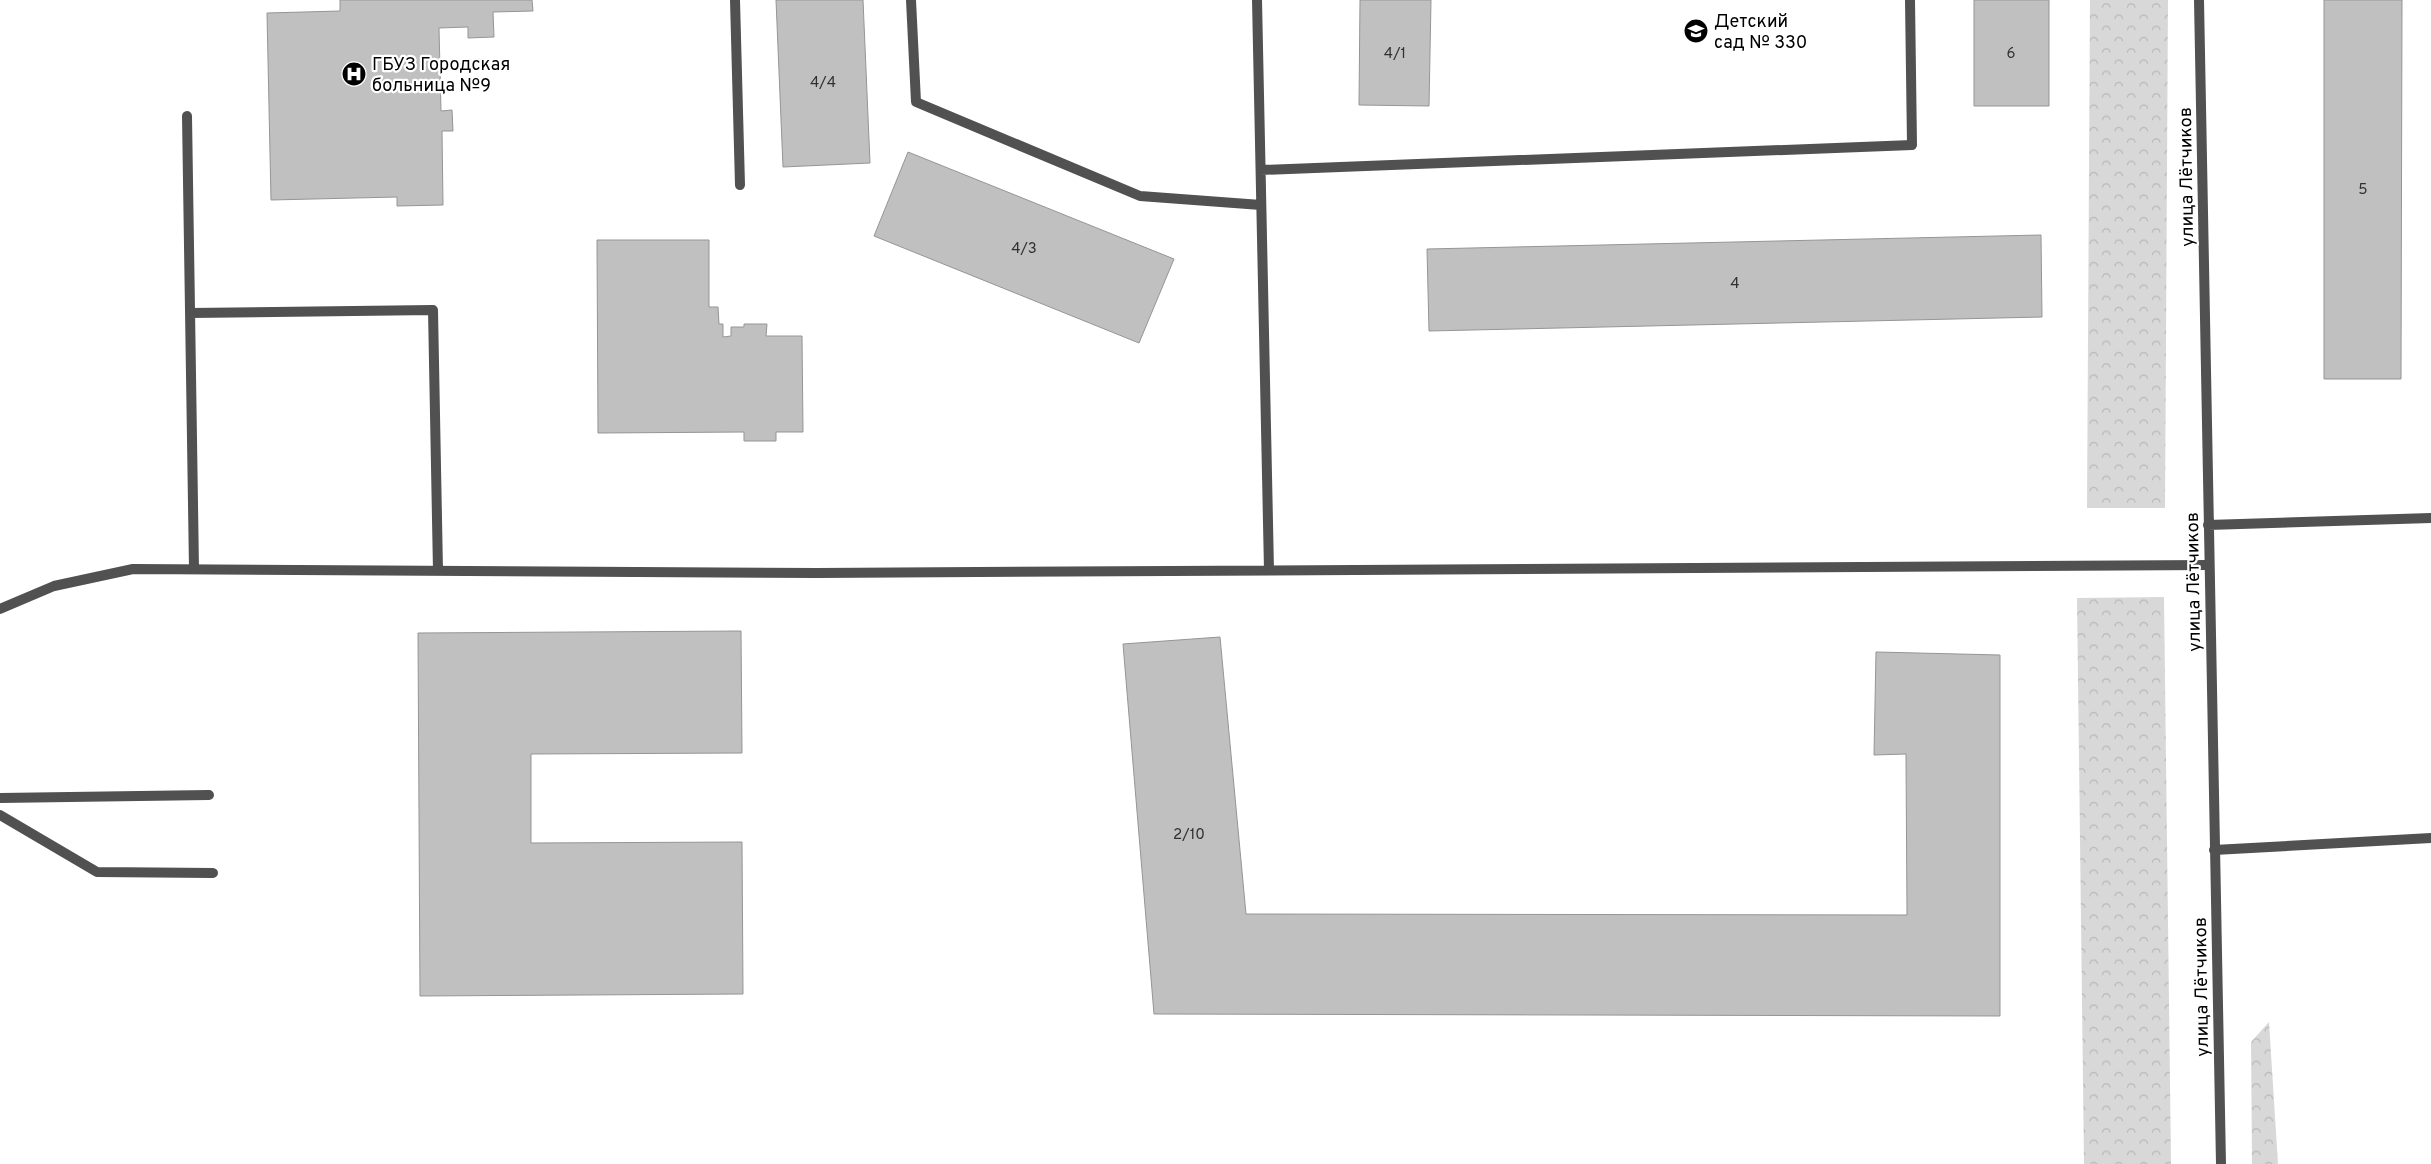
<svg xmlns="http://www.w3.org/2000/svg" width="2431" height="1164" font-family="Overpass,sans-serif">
<defs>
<pattern id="forest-crowns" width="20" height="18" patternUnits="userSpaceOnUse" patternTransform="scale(1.25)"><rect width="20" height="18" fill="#d8d8d8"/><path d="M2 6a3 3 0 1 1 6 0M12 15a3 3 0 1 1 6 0" fill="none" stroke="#b8b8b8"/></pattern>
</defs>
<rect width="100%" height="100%" fill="#fff"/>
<path fill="url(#forest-crowns)" d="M 2090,0 L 2168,0 L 2165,508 L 2087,508 Z
M 2164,597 L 2171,1164 L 2084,1164 L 2077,598 Z
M 2269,1022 L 2278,1164 L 2252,1164 L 2251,1042 Z"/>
<path fill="#c0c0c0" stroke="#959595" d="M 340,0 L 532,0 L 533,11 L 493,12 L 494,37 L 468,38 L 468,27 L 439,28 L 441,111 L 452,110 L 453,131 L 442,131 L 443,205 L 397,206 L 397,197 L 271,200 L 267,13 L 340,11 Z
M 776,0 L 863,0 L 870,163 L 783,167 Z
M 1360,0 L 1431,0 L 1429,106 L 1359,105 Z
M 1974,0 L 2049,0 L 2049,106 L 1974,106 Z
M 2324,0 L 2402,0 L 2401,379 L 2324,379 Z
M 908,152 L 1174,259 L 1139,343 L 874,236 Z
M 2041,235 L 2042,317 L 1429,331 L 1427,249 Z
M 597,240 L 709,240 L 709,307 L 718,307 L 719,324 L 723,324 L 723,337 L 731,336 L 731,327 L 744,327 L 744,324 L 767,324 L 766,336 L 802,336 L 803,432 L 776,432 L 776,441 L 744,441 L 744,432 L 598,433 Z
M 741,631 L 742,753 L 531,754 L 531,843 L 742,842 L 743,994 L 420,996 L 418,633 Z
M 1220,637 L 1246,914 L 1907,915 L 1906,754 L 1874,755 L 1876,652 L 2000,655 L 2000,1016 L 1154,1014 L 1123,644 Z"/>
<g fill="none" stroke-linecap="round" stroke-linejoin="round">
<path stroke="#515151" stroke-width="10" d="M 735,0 L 740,185
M 911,0 L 916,102 L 1140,196 L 1261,205
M 1257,0 L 1269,570
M 187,116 L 194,569
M 1261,170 L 1912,145 L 1910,0
M 190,313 L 433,310 L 438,571
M 0,609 L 54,586 L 133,569 L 817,573 L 2209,565
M 0,798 L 209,795
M 0,815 L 97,872 L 213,873"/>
<path stroke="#515151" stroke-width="10" d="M 2199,0 L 2221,1164
M 2208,525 L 2431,518
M 2214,850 L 2431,838"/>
</g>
<defs>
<symbol id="school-disc" viewBox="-11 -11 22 22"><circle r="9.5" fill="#000" stroke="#fff"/><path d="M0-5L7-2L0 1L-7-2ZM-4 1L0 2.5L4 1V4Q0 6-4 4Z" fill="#fff"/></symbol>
<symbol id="hospital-disc" viewBox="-11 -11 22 22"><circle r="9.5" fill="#000" stroke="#fff"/><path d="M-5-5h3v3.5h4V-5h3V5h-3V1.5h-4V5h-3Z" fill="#fff"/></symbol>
</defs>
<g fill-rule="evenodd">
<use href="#school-disc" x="1682" y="17" width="28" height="28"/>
<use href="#hospital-disc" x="340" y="60" width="28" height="28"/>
</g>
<g text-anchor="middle" stroke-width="4.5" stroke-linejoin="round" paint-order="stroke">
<g font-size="15" fill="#303030">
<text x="1395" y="58">4/1</text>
<text x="2011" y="58">6</text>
<text x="823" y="87">4/4</text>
<text x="2363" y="194">5</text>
<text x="1024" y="253">4/3</text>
<text x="1735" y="288">4</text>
<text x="1189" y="839">2/10</text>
</g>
<g font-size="18" fill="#000" stroke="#fff" text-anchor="start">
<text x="1714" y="27">Детский<tspan x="1714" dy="21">сад № 330</tspan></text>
<text x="372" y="70">ГБУЗ Городская<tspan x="372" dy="21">больница №9</tspan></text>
</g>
<g font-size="18" fill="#000" stroke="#fff">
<text transform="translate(2186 177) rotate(-91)" y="6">улица Лётчиков</text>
<text transform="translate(2193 582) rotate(-91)" y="6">улица Лётчиков</text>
<text transform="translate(2201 987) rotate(-91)" y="6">улица Лётчиков</text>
</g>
</g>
</svg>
